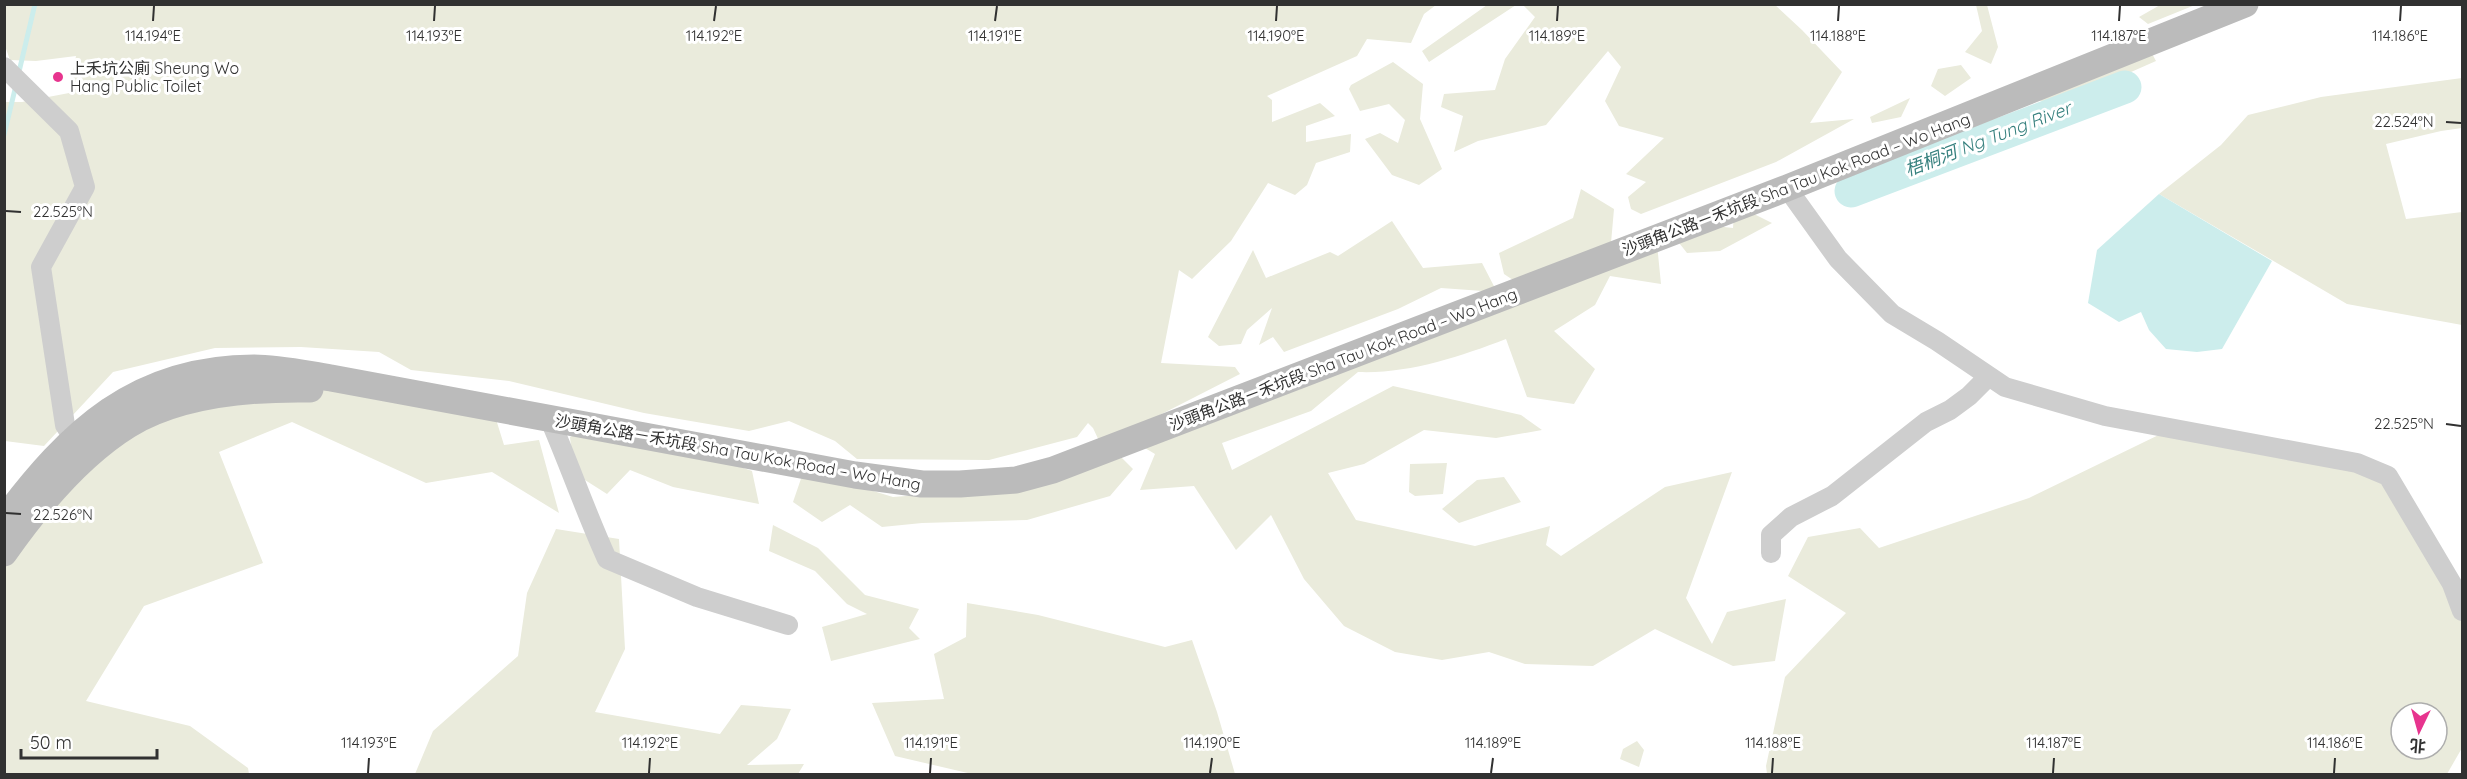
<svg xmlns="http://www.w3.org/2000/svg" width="2467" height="779" font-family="Quicksand,'Noto Sans SC',sans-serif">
<rect width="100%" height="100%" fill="#fff"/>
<path fill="#eaebdc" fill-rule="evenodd" d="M 1774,4 L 1802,30 L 1842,72 L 1810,123 L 1854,119 L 1776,162 L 1641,214 L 1631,209 L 1628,197 L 1646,182 L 1626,174 L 1664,138 L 1619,126 L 1605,101 L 1621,67 L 1608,51 L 1546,125 L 1478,141 L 1454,152 L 1463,116 L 1441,107 L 1444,94 L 1495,90 L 1505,59 L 1535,17 L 1523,5 Z
M 5,5 L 1436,5 L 1424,14 L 1411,43 L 1367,39 L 1357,56 L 1267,96 L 1272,100 L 1272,122 L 1320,103 L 1335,116 L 1306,126 L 1306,142 L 1351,134 L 1350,152 L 1316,163 L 1307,185 L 1295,195 L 1268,183 L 1231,241 L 1192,279 L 1179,270 L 1161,363 L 1235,367 L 1240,374 L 1101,445 L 1093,428 L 1088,423 L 1077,437 L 989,460 L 857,459 L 835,441 L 789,421 L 749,431 L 644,413 L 509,381 L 411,370 L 379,352 L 301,347 L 215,348 L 113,372 L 44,446 L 5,441 L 5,102 L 22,102 L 69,93 L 76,56 L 36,61 L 10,60 L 5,46 Z
M 1487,5 L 1516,5 L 1429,62 L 1422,51 Z
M 1976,5 L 1987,5 L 1998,47 L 1991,64 L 1965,52 L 1982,31 Z
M 2160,5 L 2160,4 L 2195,5 L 2148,24 L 2139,17 Z
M 2149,48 L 2156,61 L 2063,102 L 2048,103 L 2032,98 Z
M 1393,62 L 1423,84 L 1420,119 L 1442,169 L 1419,185 L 1392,175 L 1365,139 L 1380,133 L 1398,143 L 1405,120 L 1389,104 L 1360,111 L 1349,89 L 1351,85 Z
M 1961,65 L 1971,78 L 1945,96 L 1931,86 L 1938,69 Z
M 2462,78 L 2462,128 L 2441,131 L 2386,144 L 2406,219 L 2462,212 L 2462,325 L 2347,304 L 2159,194 L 2221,145 L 2248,115 L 2321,97 Z
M 1910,98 L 1901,117 L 1872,123 L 1870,117 Z
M 1988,118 L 2029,120 L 2032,131 L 2002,127 L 1907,165 L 1890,182 L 1846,197 L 1838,185 L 1857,168 Z
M 1581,189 L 1614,209 L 1611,243 L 1516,282 L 1504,274 L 1499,253 L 1573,218 Z
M 1744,209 L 1772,223 L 1720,251 L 1687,253 L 1676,239 L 1715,226 L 1733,228 L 1734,213 Z
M 1392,221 L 1423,268 L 1482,263 L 1497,292 L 1441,288 L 1398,309 L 1284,352 L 1273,337 L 1259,345 L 1272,308 L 1247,330 L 1241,344 L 1219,346 L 1208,337 L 1253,250 L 1266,278 L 1330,252 L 1338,256 Z
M 1657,244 L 1661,284 L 1610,276 L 1595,305 L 1554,331 L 1595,369 L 1574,404 L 1527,397 L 1506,339 C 1459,357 1408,374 1358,372 L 1311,411 L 1222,443 L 1232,470 L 1393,386 L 1521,415 L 1542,430 L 1496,438 L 1424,430 L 1364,464 L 1328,473 L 1356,520 L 1475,546 L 1550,526 L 1546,545 L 1561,556 L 1665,487 L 1732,472 L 1686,598 L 1712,644 L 1727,612 L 1786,599 L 1775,661 L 1733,666 L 1655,629 L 1593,666 L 1525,664 L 1489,652 L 1442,660 L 1395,652 L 1344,626 L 1304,579 L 1271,515 L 1236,550 L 1194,486 L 1140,490 L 1155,454 L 1140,445 Z
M 242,377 L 495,416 L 504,445 L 539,440 L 559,513 L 492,472 L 426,483 L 292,422 L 219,452 L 263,563 L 144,606 L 86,701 L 190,726 L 248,768 L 249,774 L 5,774 L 5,510 L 8,505 Z
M 605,420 L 752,471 L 759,504 L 673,487 L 630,470 L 607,494 L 574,473 L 570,437 Z
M 2173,428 L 2388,476 L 2462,612 L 2462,748 L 2447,774 L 1767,774 L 1766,766 L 1785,677 L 1846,613 L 1788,576 L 1808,537 L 1860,528 L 1879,548 L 2029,498 ZM 2401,713 L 2437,713 L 2437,749 L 2401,749 Z
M 1118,454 L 1133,469 L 1110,496 L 1027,520 L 922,523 L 882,527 L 850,505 L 822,522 L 793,502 L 804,470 L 893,497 L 932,494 Z
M 1447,463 L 1443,494 L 1415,496 L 1409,492 L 1410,464 Z
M 1504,477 L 1521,502 L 1459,523 L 1442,509 L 1477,480 Z
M 773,525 L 818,548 L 865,595 L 919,609 L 909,628 L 920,639 L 831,661 L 822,627 L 867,614 L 847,604 L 815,571 L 769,551 Z
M 556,529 L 619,539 L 625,649 L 595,712 L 720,734 L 741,705 L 791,709 L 777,739 L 747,765 L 804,764 L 798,774 L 415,774 L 433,731 L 518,656 L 527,593 Z
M 967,603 L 1038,615 L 1165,647 L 1192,640 L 1217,712 L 1235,774 L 972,774 L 895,756 L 872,703 L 944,699 L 934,654 L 966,637 Z
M 1637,741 L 1644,750 L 1639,767 L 1620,759 L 1623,749 Z"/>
<path fill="#ccedec" d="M 2159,194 L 2272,261 L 2222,349 L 2197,352 L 2166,349 L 2149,330 L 2141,312 L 2119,322 L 2088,303 L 2097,250 Z"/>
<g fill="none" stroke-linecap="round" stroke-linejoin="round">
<path stroke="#ccedec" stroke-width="5" d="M 18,76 L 35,4
M 4,135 L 16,85"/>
<path stroke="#ccedec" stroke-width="33" d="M 1851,191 L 2125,87"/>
<path stroke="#cecece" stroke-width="20" d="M 4,67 L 69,131 L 85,187 L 41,267 L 65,425 L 74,439 L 84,449
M 1787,188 L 1838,259 L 1892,314 L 1937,341 L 2005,387 L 2105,416 L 2357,463 L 2388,476 L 2452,584 L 2462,611
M 550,420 C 570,466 586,513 607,559 L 697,597 L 788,625
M 1771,553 L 1771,535 L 1791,517 L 1832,496 L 1926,422 L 1950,410 L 1969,396 L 1989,376"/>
<path stroke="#bbb" stroke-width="27" d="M 4,520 C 70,432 136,368 254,368 C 279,368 305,374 331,378 L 855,475 L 922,484 L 960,484 L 1016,480 L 1053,470 L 1787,188 L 2245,4
M 4,553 C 37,506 78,456 128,425 C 179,394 251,388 310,389"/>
</g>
<path fill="none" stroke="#313131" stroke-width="2" d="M 153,21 L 154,6M 434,21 L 435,6M 714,21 L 716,6M 995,21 L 997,6M 1276,21 L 1277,6M 1557,21 L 1558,6M 1838,21 L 1839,6M 2119,21 L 2120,6M 2400,21 L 2401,6M 2446,122 L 2461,123M 6,211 L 21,212M 2446,424 L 2461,426M 6,513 L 21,514M 368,773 L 369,758M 649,773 L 650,758M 930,773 L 931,758M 1210,773 L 1212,758M 1491,773 L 1493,758M 1772,773 L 1773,758M 2053,773 L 2054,758M 2334,773 L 2335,758"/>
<circle fill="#e7348e" stroke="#fff" stroke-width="2" cx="58" cy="77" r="6"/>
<g text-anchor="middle" stroke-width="6" stroke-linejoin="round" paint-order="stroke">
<g font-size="16" fill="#313131" stroke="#fff" text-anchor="start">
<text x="70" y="74">上禾坑公廁 Sheung Wo<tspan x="70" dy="18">Hang Public Toilet</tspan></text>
</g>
<g font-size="16" fill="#313131" stroke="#fff">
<text transform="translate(1796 184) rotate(-21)" y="6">沙頭角公路－禾坑段 Sha Tau Kok Road – Wo Hang</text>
<text transform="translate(1343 359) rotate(-21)" y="6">沙頭角公路－禾坑段 Sha Tau Kok Road – Wo Hang</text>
<text transform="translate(738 452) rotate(10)" y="6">沙頭角公路－禾坑段 Sha Tau Kok Road – Wo Hang</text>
</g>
<g font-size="18" font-style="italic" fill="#36807e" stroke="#fff">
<text transform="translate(1988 139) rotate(-21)" y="6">梧桐河 Ng Tung River</text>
</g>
</g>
<g font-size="15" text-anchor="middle" fill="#313131" stroke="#fff" stroke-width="6" stroke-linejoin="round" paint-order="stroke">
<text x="153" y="41">114.194°E</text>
<text x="434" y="41">114.193°E</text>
<text x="714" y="41">114.192°E</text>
<text x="1276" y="41">114.190°E</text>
<text x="1557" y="41">114.189°E</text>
<text x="2119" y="41">114.187°E</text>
<text x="2400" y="41">114.186°E</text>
<text x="995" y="41">114.191°E</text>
<text x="1838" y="41">114.188°E</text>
<text x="2404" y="127">22.524°N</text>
<text x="63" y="217">22.525°N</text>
<text x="2404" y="429">22.525°N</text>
<text x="63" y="520">22.526°N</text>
<text x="369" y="748">114.193°E</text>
<text x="650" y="748">114.192°E</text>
<text x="931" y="748">114.191°E</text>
<text x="1212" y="748">114.190°E</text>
<text x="1493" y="748">114.189°E</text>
<text x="1773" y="748">114.188°E</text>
<text x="2054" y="748">114.187°E</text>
<text x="2335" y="748">114.186°E</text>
</g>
<rect width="2467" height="779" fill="none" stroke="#313131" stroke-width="12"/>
<g transform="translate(2419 731) rotate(185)"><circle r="28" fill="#ffffff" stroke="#adadad" stroke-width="1.5"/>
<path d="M0-4.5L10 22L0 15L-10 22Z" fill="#e7348e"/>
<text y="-9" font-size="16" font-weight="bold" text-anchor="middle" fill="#313131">北</text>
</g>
<path d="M21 749v9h136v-9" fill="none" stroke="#313131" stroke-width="3"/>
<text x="30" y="749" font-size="18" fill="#313131" stroke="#ffffff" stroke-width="4.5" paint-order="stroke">50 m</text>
</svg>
